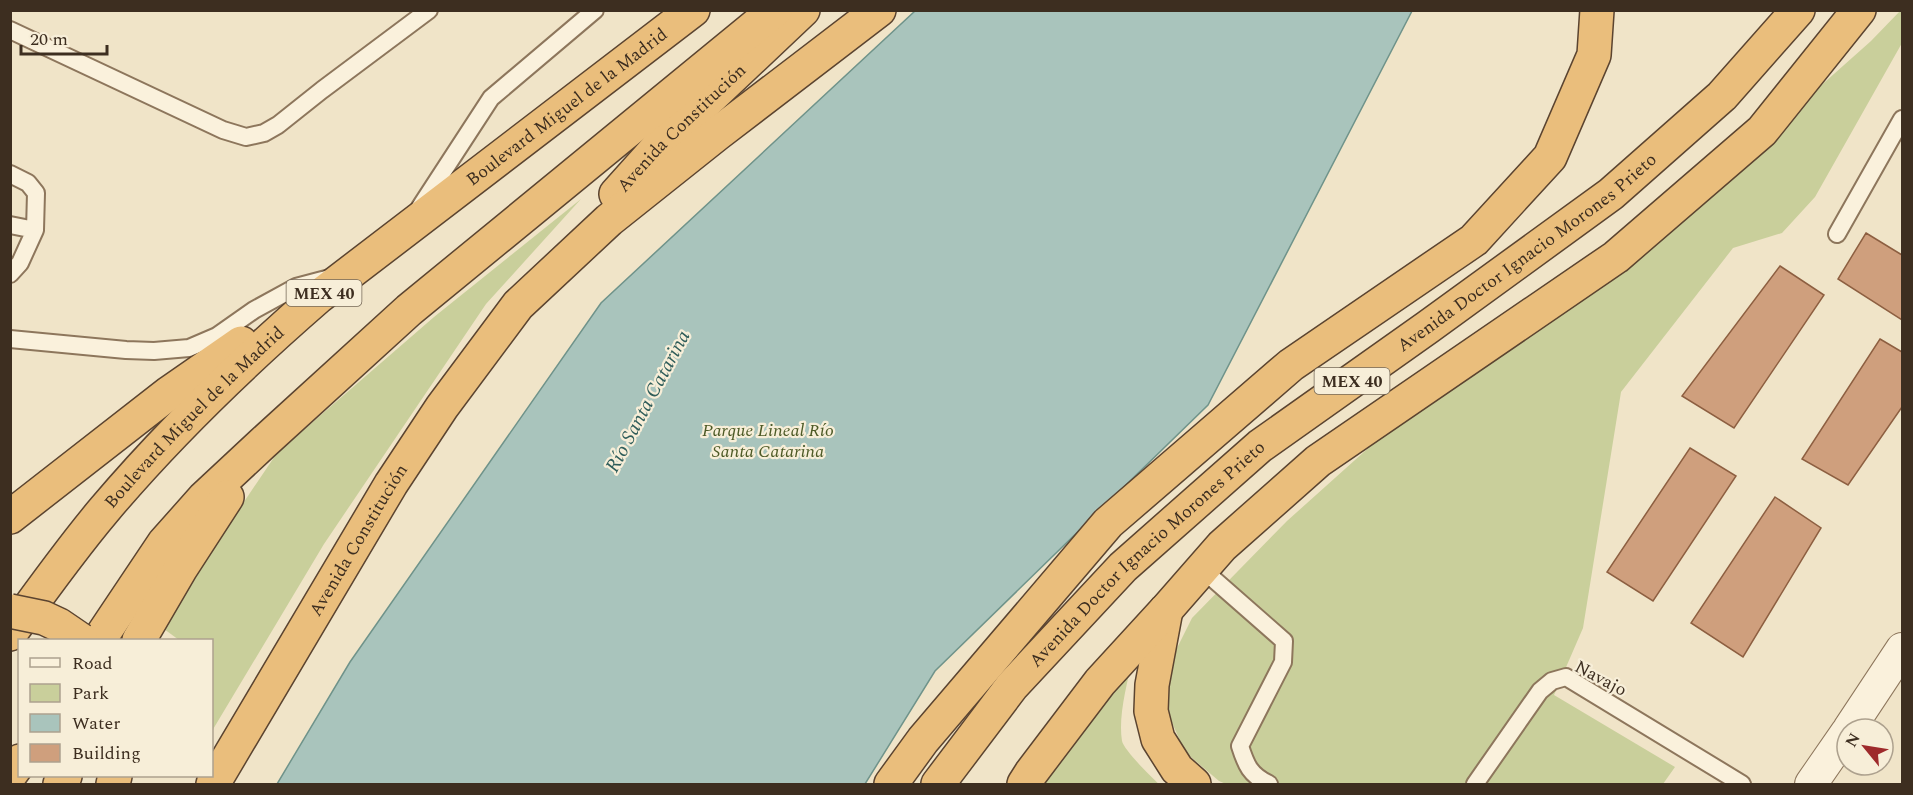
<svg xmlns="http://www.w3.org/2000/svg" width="1913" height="795" font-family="Spectral,serif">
<rect width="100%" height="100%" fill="#f0e4c8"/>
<path fill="#c9cf9b" d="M 1900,11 L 1902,11 L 1902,43 L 1815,197 L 1782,233 L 1733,248 L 1621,392 L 1583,628 L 1554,695 L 1675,767 L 1663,784 L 1226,784 L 1219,781 L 1185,752 L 1170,718 L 1166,689 L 1174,654 L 1192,618 L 1287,521 L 1413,408 L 1671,219 L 1871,41 Z
M 581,199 L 486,304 L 324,544 L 212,731 L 212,640 L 179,640 L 164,629 L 198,570 L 277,453 L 434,317 Z
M 1132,661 C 1127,684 1118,717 1122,741 C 1124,750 1151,777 1159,784 L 1040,784 Z"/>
<path fill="#a9c4bc" stroke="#6f938a" stroke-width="1.5" d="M 915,11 L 1412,11 L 1208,405 L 935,671 L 865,784 L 277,784 L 350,662 L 601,303 Z"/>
<path fill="#cf9f7d" stroke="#8d5f41" stroke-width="1.5" d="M 1866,233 L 1902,255 L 1902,320 L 1838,279 Z
M 1780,266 L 1824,295 L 1734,428 L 1682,396 Z
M 1880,339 L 1902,352 L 1902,407 L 1848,485 L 1802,459 Z
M 1690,448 L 1736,476 L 1653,601 L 1607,572 Z
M 1775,497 L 1821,528 L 1743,657 L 1691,623 Z"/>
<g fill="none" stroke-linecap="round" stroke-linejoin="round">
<defs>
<path id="service" d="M 10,30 L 223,130 L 246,137 L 264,133 L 278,125 L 322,90 L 429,10
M 10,174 L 28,183 L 36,193 L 35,230 L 20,263 L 10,274
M 420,207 L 491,98 L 595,10
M 10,225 L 35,230
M 1837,234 L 1902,119
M 10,339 L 126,350 L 154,351 L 189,348 L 217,336 L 254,310 L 296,287 L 330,278
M 1202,569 L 1284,641 L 1283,662 L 1240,746 C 1246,765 1250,775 1269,784
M 1475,784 L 1540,691 L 1552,681 L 1566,677 L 1742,784"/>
<path id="minor" d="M 1849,729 L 1902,649
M 1811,784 L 1847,732"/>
<g id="trunk">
<path id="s1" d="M 616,194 L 659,146 L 803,10"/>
<path d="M 10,517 L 169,393 L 241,343"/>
<path d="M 1166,610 L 1152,685 L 1151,711 L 1158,739 L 1177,769 L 1194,784"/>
<path id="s2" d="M 10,634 C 41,591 71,549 104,510 C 169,433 242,363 318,297 L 693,10"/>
<path d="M 99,640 L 164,543 L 204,498 L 263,443 L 409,310 L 775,10"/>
<path d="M 139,640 L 181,568 L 227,497"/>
<path d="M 10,775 L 20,761"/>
<path d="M 60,784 L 65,776"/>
<path d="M 113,784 L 115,776"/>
<path id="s3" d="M 213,784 L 391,484 L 442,407 L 518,305 L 609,220 L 717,134 L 879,10"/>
<path d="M 891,784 L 923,740 L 1108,523 L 1291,365 L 1474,240 L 1550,157 L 1594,55 L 1597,10"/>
<path id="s4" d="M 938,784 L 1012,686 L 1123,567 L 1260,446 L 1428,327 L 1611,194 L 1722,96 L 1798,10"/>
<path d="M 1024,784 L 1031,773 L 1100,682 L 1166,610 L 1222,546 L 1318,461 L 1616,257 L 1762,131 L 1859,10"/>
</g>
</defs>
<use href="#service" stroke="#8d765c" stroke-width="20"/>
<use href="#minor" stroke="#8d765c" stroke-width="34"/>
<use href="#trunk" stroke="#5b4430" stroke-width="36"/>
<use href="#service" stroke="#faf1dc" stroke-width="16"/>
<use href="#minor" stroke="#faf1dc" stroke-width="32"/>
<use href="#trunk" stroke="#eabe7c" stroke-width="33"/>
<defs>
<path id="trunk-bridge" d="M 10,611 L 44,618 L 59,625 L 81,640"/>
</defs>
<use href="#trunk-bridge" stroke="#5b4430" stroke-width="36" stroke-linecap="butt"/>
<use href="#trunk-bridge" stroke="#eabe7c" stroke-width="33"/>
</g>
<g text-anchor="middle" stroke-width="4.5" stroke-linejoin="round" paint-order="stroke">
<g fill="#f7eed8" stroke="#756857" stroke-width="1.5">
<rect x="286.5" y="280" width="75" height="26" rx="4.5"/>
<rect x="1314.5" y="368" width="75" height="26" rx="4.5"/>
</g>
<g font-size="16" font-weight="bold" fill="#3d2e20">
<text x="324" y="299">MEX 40</text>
<text x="1352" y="387">MEX 40</text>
</g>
<g font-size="18" fill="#3d2e20" stroke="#f7eed8">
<text dy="6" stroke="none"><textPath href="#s2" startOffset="771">Boulevard Miguel de la Madrid</textPath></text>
<text dy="6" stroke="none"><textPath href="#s1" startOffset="93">Avenida Constitución</textPath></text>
<text dy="6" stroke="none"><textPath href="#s4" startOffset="798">Avenida Doctor Ignacio Morones Prieto</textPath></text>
<text dy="6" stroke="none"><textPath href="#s2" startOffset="285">Boulevard Miguel de la Madrid</textPath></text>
<text dy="6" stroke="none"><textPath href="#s3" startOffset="284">Avenida Constitución</textPath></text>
<text dy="6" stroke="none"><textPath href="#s4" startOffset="312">Avenida Doctor Ignacio Morones Prieto</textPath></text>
<text transform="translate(1601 678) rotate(28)" y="6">Navajo</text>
</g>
<g font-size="18" font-style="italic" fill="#4d5a26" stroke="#f7eed8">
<text x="768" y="436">Parque Lineal Río<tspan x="768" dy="21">Santa Catarina</tspan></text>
</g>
<g font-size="20" font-style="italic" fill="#2f5d5a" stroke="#f7eed8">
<text transform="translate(647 401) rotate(-62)" y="7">Río Santa Catarina</text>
</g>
</g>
<rect width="1913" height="795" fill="none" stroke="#3d2e20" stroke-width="24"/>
<rect x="18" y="639" width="195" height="138" fill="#f7eed8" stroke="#ada18e" stroke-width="1.5"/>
<rect x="30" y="658" width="30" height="9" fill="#faf1dc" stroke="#ada18e" stroke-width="1.5"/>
<text x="72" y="669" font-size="18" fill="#3d2e20">Road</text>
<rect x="30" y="684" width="30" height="18" fill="#c9cf9b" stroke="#ada18e" stroke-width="1.5"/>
<text x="72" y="699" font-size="18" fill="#3d2e20">Park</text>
<rect x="30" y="714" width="30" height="18" fill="#a9c4bc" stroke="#ada18e" stroke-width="1.5"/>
<text x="72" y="729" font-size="18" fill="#3d2e20">Water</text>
<rect x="30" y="744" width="30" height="18" fill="#cf9f7d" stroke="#ada18e" stroke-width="1.5"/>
<text x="72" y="759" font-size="18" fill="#3d2e20">Building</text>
<g transform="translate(1865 747) rotate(300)"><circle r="28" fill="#f7eed8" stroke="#ada18e" stroke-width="1.5"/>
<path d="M0-4.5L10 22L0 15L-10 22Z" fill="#9e2a2b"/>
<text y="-9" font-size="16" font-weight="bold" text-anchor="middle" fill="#3d2e20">N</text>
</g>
<path d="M21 45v9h86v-9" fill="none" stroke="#3d2e20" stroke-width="3"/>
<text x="30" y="45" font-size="18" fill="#3d2e20" stroke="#f7eed8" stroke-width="4.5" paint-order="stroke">20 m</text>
</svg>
